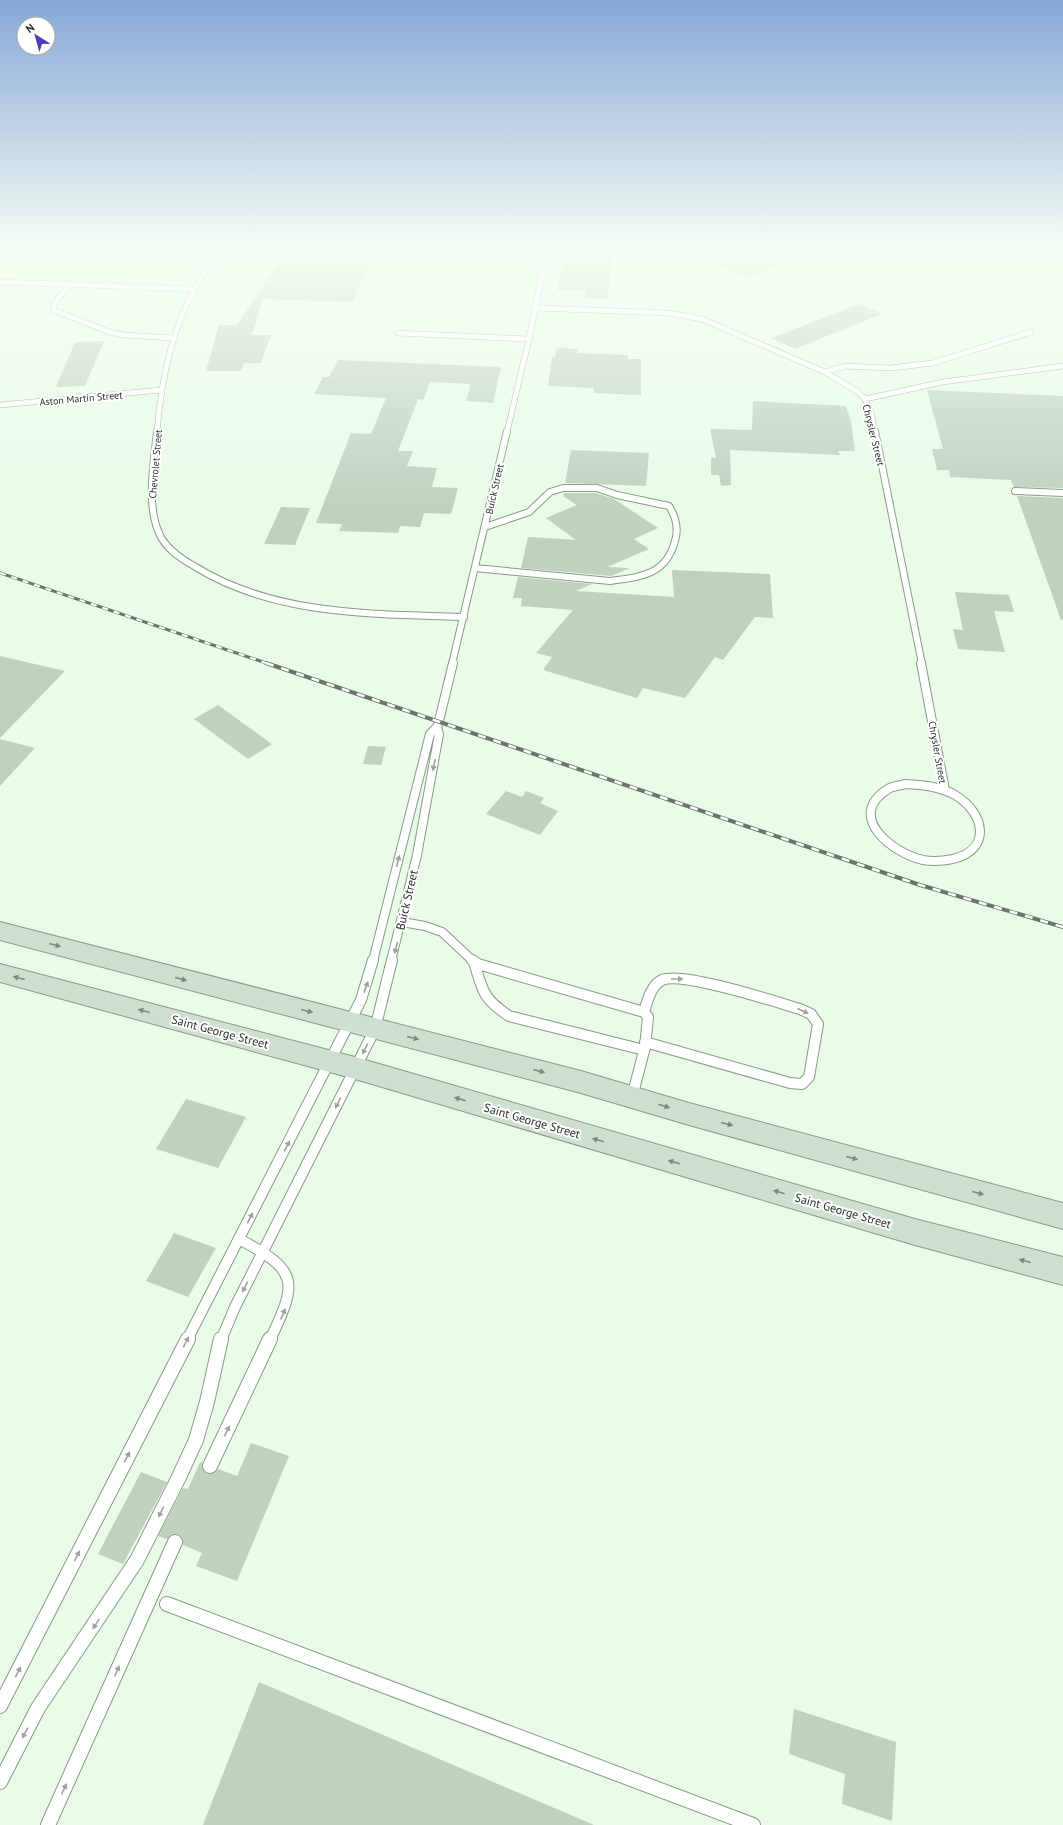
<svg xmlns="http://www.w3.org/2000/svg" width="1063" height="1825" font-family="'PT Sans',sans-serif">
<rect width="100%" height="100%" fill="#e8fce7"/>
<path fill="#bed2be" d="M 594,250 L 615,250 L 607,299 L 585,298 L 586,291 L 557,290 L 564,262 L 591,263 Z
M 684,250 L 804,250 L 804,253 L 777,262 L 784,265 L 748,277 Z
M 283,255 L 373,258 L 352,302 L 263,299 L 252,335 L 271,335 L 261,363 L 244,363 L 241,371 L 206,371 L 219,325 L 237,325 Z
M 859,304 L 882,314 L 795,349 L 771,338 Z
M 104,341 L 85,386 L 56,387 L 75,342 Z
M 557,348 L 578,349 L 577,353 L 628,355 L 628,359 L 641,359 L 641,395 L 594,393 L 594,388 L 548,386 L 552,357 L 555,357 Z
M 338,360 L 501,367 L 493,403 L 466,401 L 470,387 L 469,387 L 470,384 L 430,382 L 423,400 L 418,399 L 398,451 L 413,451 L 407,466 L 437,468 L 432,487 L 458,488 L 451,514 L 424,513 L 420,527 L 400,526 L 398,533 L 339,531 L 342,524 L 316,523 L 351,433 L 371,434 L 386,398 L 314,394 L 323,377 L 329,377 Z
M 927,390 L 1063,396 L 1063,488 L 1014,487 L 1011,480 L 950,477 L 949,470 L 937,470 L 932,449 L 943,449 Z
M 753,401 L 846,406 L 851,421 L 855,451 L 838,451 L 840,455 L 730,450 L 731,485 L 721,486 L 719,475 L 711,475 L 711,457 L 716,458 L 710,429 L 752,430 Z
M 571,450 L 649,453 L 646,486 L 565,483 Z
M 564,493 L 596,493 L 614,499 L 658,528 L 634,539 L 649,549 L 607,567 L 630,568 L 611,576 L 521,568 L 528,537 L 576,540 L 546,518 L 577,505 L 563,496 Z
M 1017,496 L 1063,498 L 1063,619 L 1061,620 Z
M 281,507 L 310,508 L 295,545 L 264,544 Z
M 672,570 L 770,574 L 773,618 L 755,617 L 723,660 L 715,657 L 685,698 L 643,688 L 637,698 L 543,670 L 552,657 L 536,653 L 573,610 L 521,606 L 522,598 L 513,598 L 518,577 L 592,584 L 576,591 L 674,597 Z
M 955,592 L 1009,595 L 1014,612 L 994,611 L 1005,652 L 958,649 L 953,629 L 963,630 Z
M 0,656 L 65,671 L 0,738 Z
M 218,705 L 272,744 L 248,759 L 194,719 Z
M 0,739 L 35,748 L 0,786 Z
M 368,746 L 386,747 L 381,765 L 363,764 Z
M 506,791 L 522,797 L 526,791 L 544,798 L 540,803 L 558,811 L 540,835 L 486,814 Z
M 186,1099 L 246,1117 L 218,1168 L 156,1149 Z
M 174,1233 L 216,1248 L 188,1297 L 146,1281 Z
M 251,1443 L 289,1456 L 237,1581 L 196,1566 L 202,1553 L 183,1545 L 183,1541 L 179,1535 L 171,1535 L 167,1539 L 158,1536 L 183,1488 L 188,1489 L 200,1462 L 202,1463 L 203,1470 L 207,1474 L 214,1473 L 218,1469 L 237,1476 Z
M 141,1472 L 167,1482 L 123,1564 L 98,1554 Z
M 259,1682 L 594,1825 L 203,1825 Z
M 794,1709 L 896,1742 L 892,1821 L 842,1804 L 845,1774 L 789,1754 Z"/>
<g fill="none" stroke-linecap="round" stroke-linejoin="round">
<defs>
<path id="lane-far4" d="M 0,282 L 194,289
M 70,284 L 53,305 L 54,310 L 109,332 L 124,335 L 173,338
M 536,308 L 669,313 L 702,319 L 825,372 L 858,392 L 865,399 L 871,413 L 875,432
M 398,333 L 529,339
M 825,372 L 845,366 L 891,368 L 933,363 L 1031,332
M 865,399 L 943,382 L 1063,366
M 0,405 L 161,390
M 157,432 C 161,382 171,329 197,285 C 204,272 214,262 222,250
M 507,432 L 529,339 L 547,250"/>
<path id="lane-far3" d="M 157,431 C 154,462 146,504 159,533 C 165,548 180,558 194,566 C 274,616 373,614 464,617
M 875,431 L 922,664
M 1015,491 L 1063,493
M 475,568 L 610,581 C 641,577 666,575 675,541 C 679,528 676,517 669,506 L 617,495 L 597,488 L 563,488 L 550,492 L 529,512 L 485,527
M 452,664 L 507,431"/>
<path id="lane-far2" d="M 921,663 L 945,790
M 905,784 C 922,785 939,786 955,795 C 984,812 993,849 953,859 C 943,861 934,862 923,860 C 892,853 845,816 888,789 C 892,786 900,786 905,784 Z
M 402,922 L 425,926 L 442,932 L 473,961
M 373,961 L 430,734 L 437,727 L 439,721 L 453,663
M 391,961 L 417,855 L 439,734 L 437,727"/>
<path id="lane-far1" d="M 472,960 L 478,964 L 644,1012 L 648,1017 L 645,1047 L 632,1097
M 474,962 C 483,991 482,998 509,1016 L 644,1050
M 644,1012 C 647,1002 651,985 662,980 C 682,971 776,1002 800,1009 L 811,1014 L 818,1024 L 809,1077 L 802,1084 L 790,1083 L 645,1042
M 239,1239 C 299,1271 298,1281 270,1340
M 187,1340 L 361,1000 L 373,960
M 221,1340 L 235,1307 L 375,1029 L 392,960"/>
<path id="lane" d="M 210,1466 L 270,1339
M 167,1604 L 753,1825
M 0,1706 L 188,1339
M 0,1782 L 38,1708 L 137,1560 L 179,1477 L 196,1440 L 207,1402 L 221,1339
M 48,1825 L 175,1542"/>
<path id="secondary" d="M 0,922 L 581,1071 L 689,1103 L 1063,1203 L 1063,1229 L 689,1125 L 581,1093 L 0,940 Z
M 0,964 L 355,1057 L 915,1219 L 1063,1257 L 1063,1285 L 915,1245 L 355,1079 L 0,982 Z"/>
</defs>
<use href="#lane-far4" stroke="#889a87" stroke-width="6"/>
<use href="#lane-far3" stroke="#889a87" stroke-width="8"/>
<use href="#lane-far2" stroke="#889a87" stroke-width="10"/>
<use href="#lane-far1" stroke="#889a87" stroke-width="12"/>
<use href="#lane" stroke="#889a87" stroke-width="16"/>
<use href="#secondary" stroke="#889a87" stroke-width="2"/>
<use href="#lane-far4" stroke="#fff" stroke-width="5"/>
<use href="#lane-far3" stroke="#fff" stroke-width="6"/>
<use href="#lane-far2" stroke="#fff" stroke-width="8"/>
<use href="#lane-far1" stroke="#fff" stroke-width="10"/>
<use href="#lane" stroke="#fff" stroke-width="14"/>
<use href="#secondary" fill="#d0e0d0" fill-rule="evenodd"/>
<defs>
<path id="rail-far1" d="M 0,573 L 269,664"/>
<path id="rail" d="M 266,663 L 920,885 L 1063,927"/>
</defs>
<use href="#rail-far1" stroke="#697569" stroke-width="3"/>
<use href="#rail" stroke="#697569" stroke-width="4"/>
<use href="#rail-far1" stroke="#fff" stroke-width="2" stroke-dasharray="6" stroke-linecap="butt"/>
<use href="#rail" stroke="#fff" stroke-width="2.5" stroke-dasharray="8" stroke-linecap="butt"/>
</g>
<defs><path id="oneway-solid" d="M-6-.8H1V-3.2L6.5 0L1 3.2V.8H-6Z"/></defs>
<g fill="#9ea19e">
<use href="#oneway-solid" transform="translate(434 765) rotate(101)"/>
<use href="#oneway-solid" transform="translate(398 861) rotate(-76)"/>
<use href="#oneway-solid" transform="translate(396 948) rotate(104)"/>
<use href="#oneway-solid" transform="translate(677 979)"/>
<use href="#oneway-solid" transform="translate(366 987) rotate(-70)"/>
<use href="#oneway-solid" transform="translate(803 1011) rotate(25)"/>
<use href="#oneway-solid" transform="translate(365 1049) rotate(117)"/>
<use href="#oneway-solid" transform="translate(338 1103) rotate(117)"/>
<use href="#oneway-solid" transform="translate(287 1146) rotate(-63)"/>
<use href="#oneway-solid" transform="translate(250 1218) rotate(-63)"/>
<use href="#oneway-solid" transform="translate(245 1287) rotate(117)"/>
<use href="#oneway-solid" transform="translate(283 1314) rotate(-67)"/>
<use href="#oneway-solid" transform="translate(186 1342) rotate(-63)"/>
<use href="#oneway-solid" transform="translate(227 1431) rotate(-64)"/>
<use href="#oneway-solid" transform="translate(127 1457) rotate(-62)"/>
<use href="#oneway-solid" transform="translate(161 1512) rotate(116)"/>
<use href="#oneway-solid" transform="translate(77 1556) rotate(-63)"/>
<use href="#oneway-solid" transform="translate(96 1624) rotate(123)"/>
<use href="#oneway-solid" transform="translate(117 1671) rotate(-66)"/>
<use href="#oneway-solid" transform="translate(18 1672) rotate(-63)"/>
<use href="#oneway-solid" transform="translate(25 1733) rotate(117)"/>
<use href="#oneway-solid" transform="translate(64 1789) rotate(-66)"/>
</g>
<g fill="#7c887c">
<use href="#oneway-solid" transform="translate(55 945) rotate(15)"/>
<use href="#oneway-solid" transform="translate(19 978) rotate(-165)"/>
<use href="#oneway-solid" transform="translate(181 979) rotate(15)"/>
<use href="#oneway-solid" transform="translate(144 1011) rotate(-165)"/>
<use href="#oneway-solid" transform="translate(307 1011) rotate(14)"/>
<use href="#oneway-solid" transform="translate(413 1038) rotate(14)"/>
<use href="#oneway-solid" transform="translate(539 1071) rotate(14)"/>
<use href="#oneway-solid" transform="translate(460 1099) rotate(-164)"/>
<use href="#oneway-solid" transform="translate(664 1106) rotate(17)"/>
<use href="#oneway-solid" transform="translate(727 1124) rotate(15)"/>
<use href="#oneway-solid" transform="translate(598 1140) rotate(-164)"/>
<use href="#oneway-solid" transform="translate(852 1158) rotate(15)"/>
<use href="#oneway-solid" transform="translate(674 1162) rotate(-164)"/>
<use href="#oneway-solid" transform="translate(779 1192) rotate(-164)"/>
<use href="#oneway-solid" transform="translate(978 1193) rotate(15)"/>
<use href="#oneway-solid" transform="translate(1025 1261) rotate(-165)"/>
</g>
<linearGradient id="sky" x2="0" y2="1"><stop stop-color="#86a7d7"/><stop offset="0.49" stop-color="#f5fef4"/><stop offset="1" stop-color="#f5fef4" stop-opacity="0"/></linearGradient>
<rect width="1063" height="506" fill="url(#sky)"/>
<g text-anchor="middle" stroke-width="4" stroke-linejoin="round" paint-order="stroke">
<g font-size="10" fill="#282f28" stroke="#fff">
<text transform="translate(81 398) rotate(-5)" y="4">Aston Martin Street</text>
<text transform="translate(874 435) rotate(76)" y="4">Chrysler Street</text>
<text transform="translate(155 464) rotate(-85)" y="4">Chevrolet Street</text>
<text transform="translate(494 489) rotate(-77)" y="4">Buick Street</text>
<text transform="translate(938 752) rotate(80)" y="4">Chrysler Street</text>
</g>
<g font-size="12" fill="#282f28" stroke="#fff">
<text transform="translate(407 900) rotate(-77)" y="4">Buick Street</text>
<text transform="translate(220 1032) rotate(15)" y="4">Saint George Street</text>
<text transform="translate(532 1121) rotate(16)" y="4">Saint George Street</text>
<text transform="translate(843 1211) rotate(16)" y="4">Saint George Street</text>
</g>
</g>
<g transform="translate(36 36) rotate(323)"><circle r="19" fill="#ffffff" stroke="#a9aca9"/>
<path d="M0-3L7 15L0 10L-7 15Z" fill="#513eb5"/>
<text y="-6" font-size="11" font-weight="bold" text-anchor="middle" fill="#282f28">N</text>
</g>
</svg>
